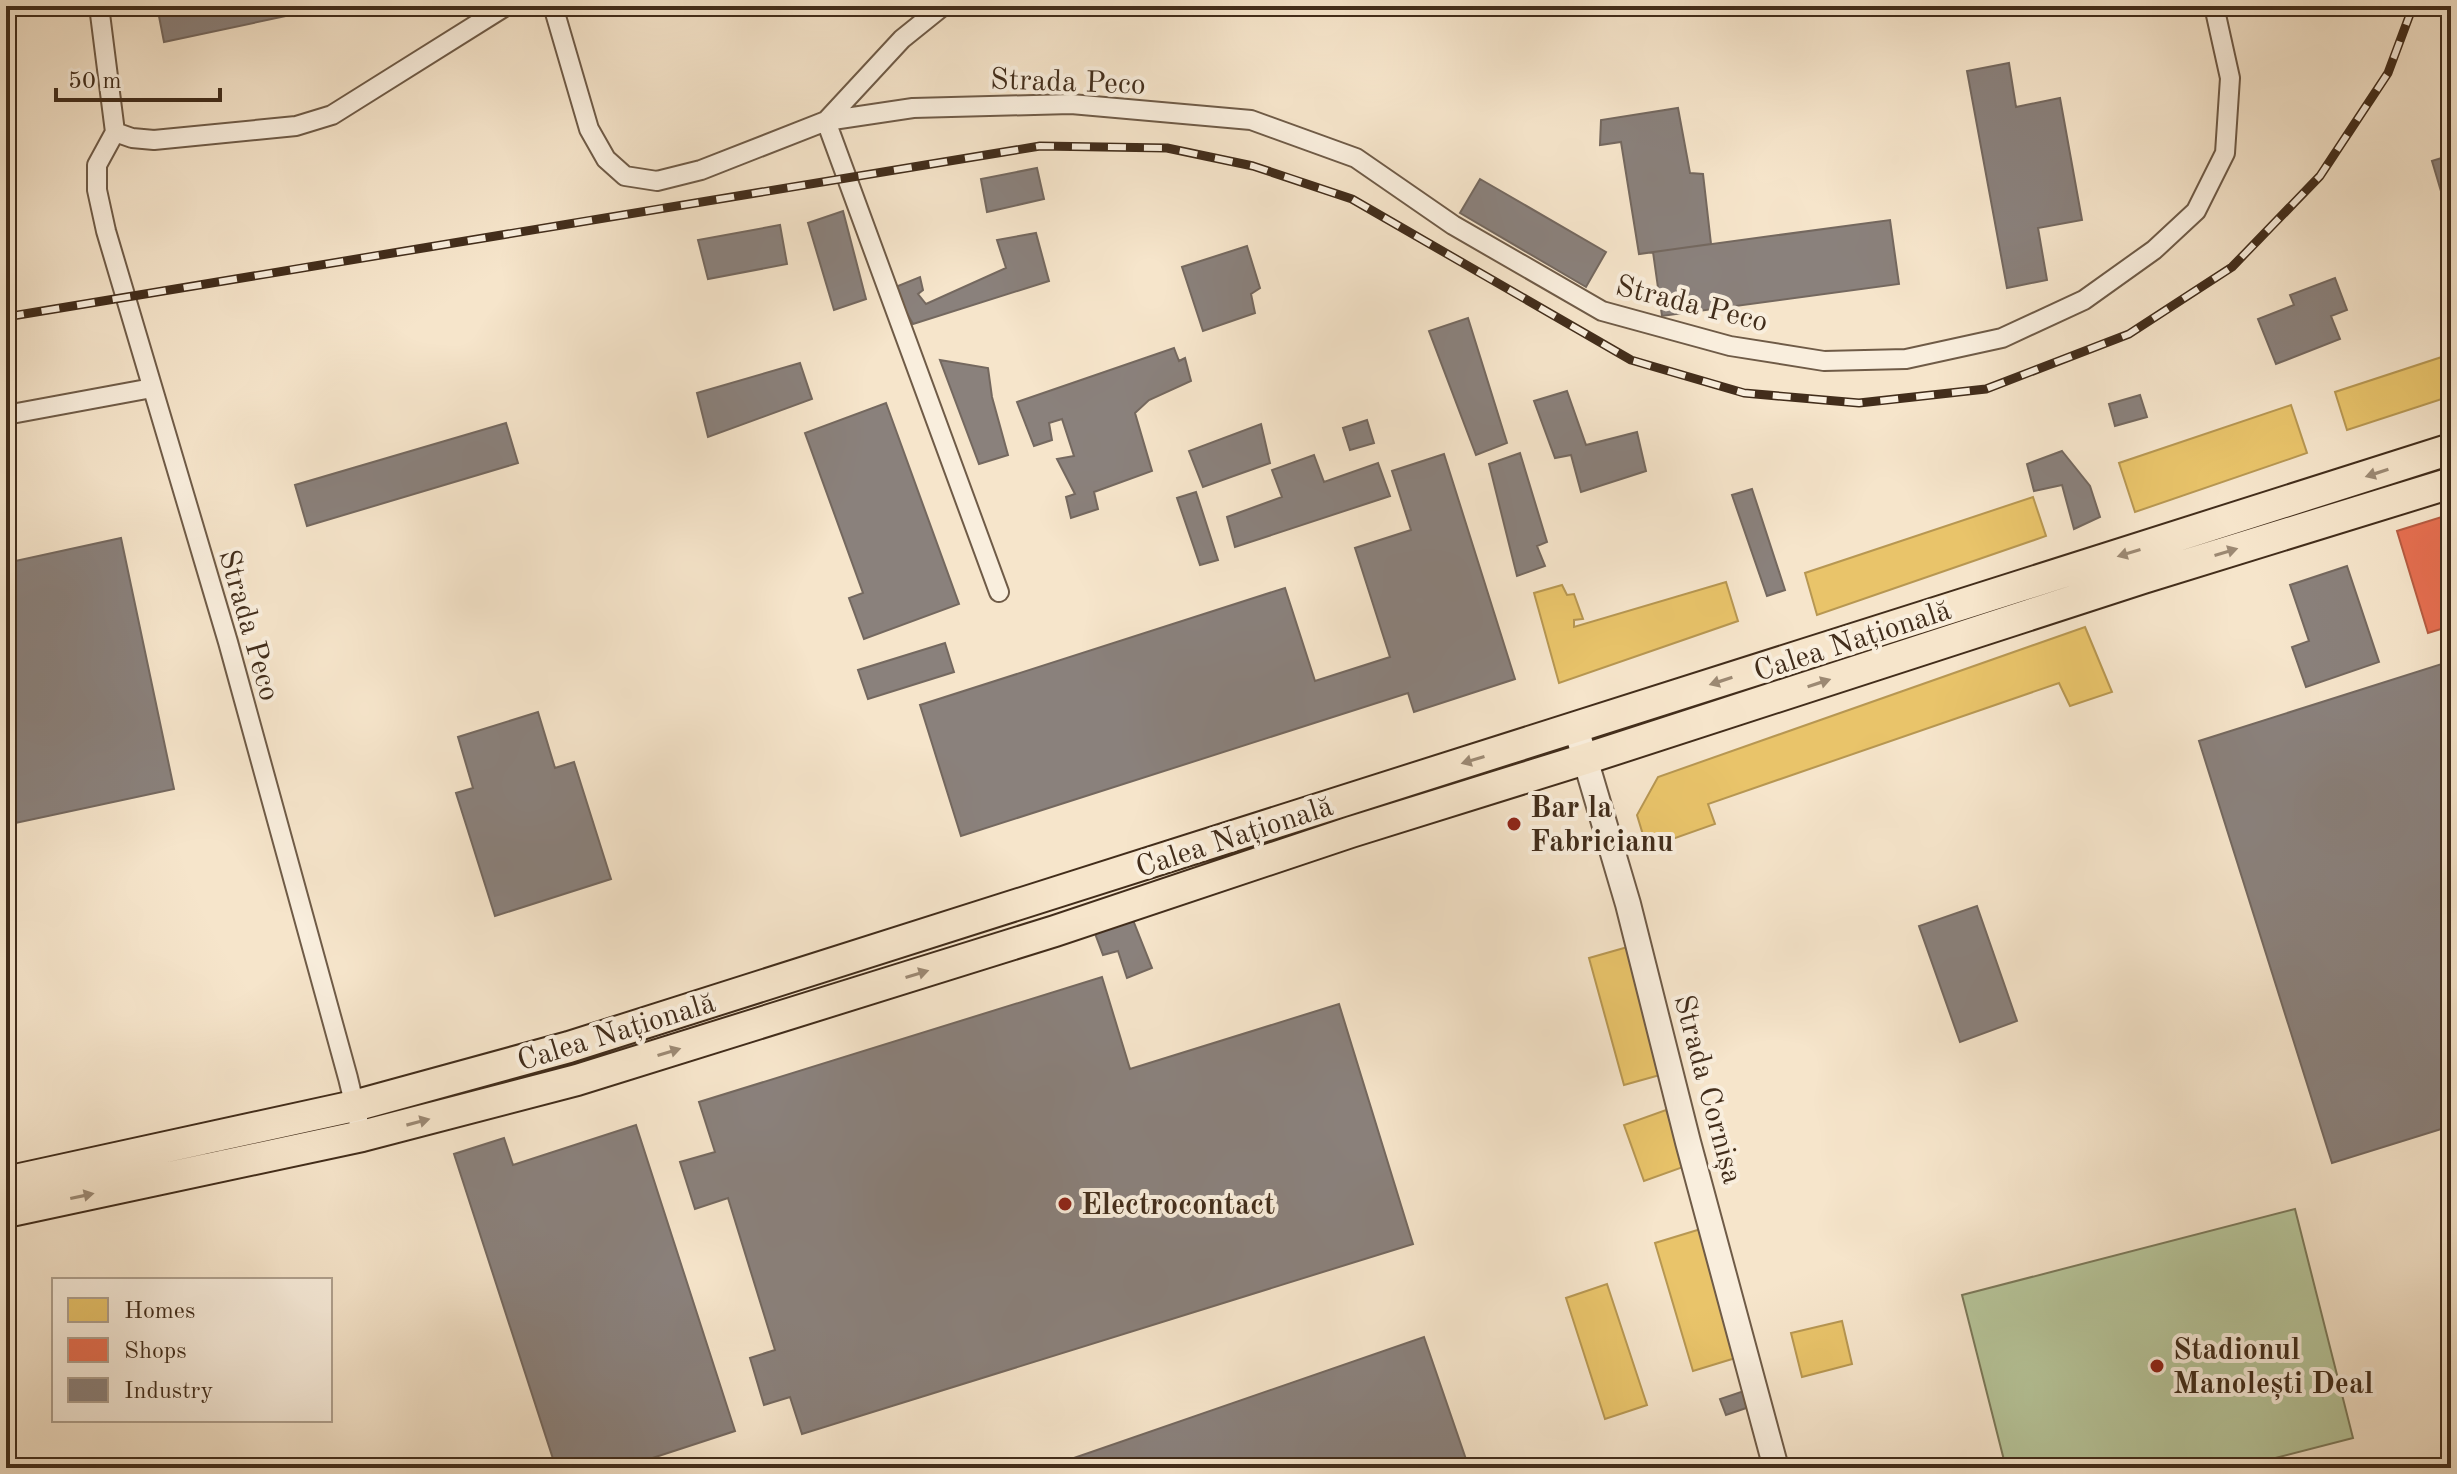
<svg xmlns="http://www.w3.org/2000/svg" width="2457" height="1474" font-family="'Old Standard TT',serif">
<rect width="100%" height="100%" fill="#f6e5cb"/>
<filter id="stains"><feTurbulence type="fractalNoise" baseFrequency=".0025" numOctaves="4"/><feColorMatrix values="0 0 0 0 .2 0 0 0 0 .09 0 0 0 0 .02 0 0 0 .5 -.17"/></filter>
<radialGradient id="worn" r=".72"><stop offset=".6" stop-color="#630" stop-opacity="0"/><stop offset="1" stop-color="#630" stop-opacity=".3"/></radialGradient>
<path fill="#b7c69b" stroke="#7c7a5b" stroke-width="2" d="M 2295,1209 L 2353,1438 L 2236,1468 L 2006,1468 L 1962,1295 Z"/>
<path fill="#e9c46a" stroke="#b79752" stroke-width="2" d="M 2451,354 L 2451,396 L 2347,430 L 2335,392 Z
M 2291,405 L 2307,453 L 2135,512 L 2119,463 Z
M 2033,497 L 2046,536 L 1817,615 L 1805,573 Z
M 1726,582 L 1738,621 L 1559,683 L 1534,593 L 1562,585 L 1567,595 L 1574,594 L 1583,619 L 1574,620 L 1574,627 Z
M 2085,627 L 2112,692 L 2070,706 L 2059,683 L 1708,804 L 1715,824 L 1647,848 L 1637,815 L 1658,777 Z
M 1631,946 L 1667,1073 L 1624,1085 L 1589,958 Z
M 1666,1110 L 1686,1166 L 1644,1181 L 1624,1125 Z
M 1704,1228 L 1742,1356 L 1693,1371 L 1655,1243 Z
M 1607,1284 L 1647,1405 L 1605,1419 L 1566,1298 Z
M 1842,1321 L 1852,1364 L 1802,1377 L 1791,1333 Z"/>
<path fill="#e76f51" stroke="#b65b41" stroke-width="2" d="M 2451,514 L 2451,626 L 2428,633 L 2397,531 Z"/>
<path fill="#8a817c" stroke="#74685f" stroke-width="2" d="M 157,6 L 333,6 L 164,42 Z
M 2009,63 L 2016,107 L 2060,98 L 2082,220 L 2038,228 L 2047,280 L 2007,288 L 1967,71 Z
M 1678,108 L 1690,173 L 1703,174 L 1711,244 L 1639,254 L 1621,142 L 1600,145 L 1601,120 Z
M 2451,155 L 2451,225 L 2432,161 Z
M 1037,168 L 1044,199 L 987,212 L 981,179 Z
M 1480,179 L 1606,252 L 1586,287 L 1460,213 Z
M 843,211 L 866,299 L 834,310 L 808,223 Z
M 1890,220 L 1899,284 L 1662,316 L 1653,252 Z
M 780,225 L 787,264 L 708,279 L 698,240 Z
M 1036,233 L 1049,281 L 913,324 L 893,288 L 920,277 L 923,290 L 918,294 L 926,304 L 1006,268 L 997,240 Z
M 1247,246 L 1260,288 L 1251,294 L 1255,313 L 1203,331 L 1182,267 Z
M 2335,278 L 2347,310 L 2331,316 L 2340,339 L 2276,364 L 2258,319 L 2294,305 L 2290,295 Z
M 1468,318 L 1507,443 L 1476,455 L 1429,331 Z
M 1174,348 L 1179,361 L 1185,358 L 1191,381 L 1149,400 L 1135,413 L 1152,471 L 1094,492 L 1098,509 L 1071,518 L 1066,497 L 1075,494 L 1057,459 L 1074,456 L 1062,419 L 1049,423 L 1052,440 L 1034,446 L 1017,402 Z
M 940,360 L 988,368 L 992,397 L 1008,455 L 979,464 Z
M 800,363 L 812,399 L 708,437 L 697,393 Z
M 1567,391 L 1586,445 L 1637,432 L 1646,471 L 1581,492 L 1571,455 L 1555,458 L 1534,401 Z
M 2140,395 L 2147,417 L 2115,426 L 2109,404 Z
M 886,403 L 959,604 L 864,639 L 849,598 L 863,593 L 805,433 Z
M 1367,420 L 1374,443 L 1350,450 L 1343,428 Z
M 506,423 L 518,463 L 307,526 L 295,485 Z
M 1261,424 L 1270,463 L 1203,487 L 1189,451 Z
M 2062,451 L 2090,486 L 2100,517 L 2074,529 L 2062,485 L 2034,491 L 2027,464 Z
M 1520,453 L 1547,542 L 1537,546 L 1545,566 L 1517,576 L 1489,464 Z
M 1444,454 L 1515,679 L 1414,712 L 1408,693 L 961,836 L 920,705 L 1285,588 L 1315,681 L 1390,657 L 1355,548 L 1411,530 L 1392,471 Z
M 1314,455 L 1324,482 L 1378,463 L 1390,496 L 1235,547 L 1227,517 L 1282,497 L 1272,470 Z
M 1752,489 L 1785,590 L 1767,596 L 1732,495 Z
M 1196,492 L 1218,560 L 1200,565 L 1177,498 Z
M 121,538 L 174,789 L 6,825 L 6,563 Z
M 2347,566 L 2379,662 L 2306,687 L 2292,647 L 2309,641 L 2290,585 Z
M 945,643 L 954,672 L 868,699 L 858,670 Z
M 2451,661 L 2451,1126 L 2332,1163 L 2199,741 Z
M 538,712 L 555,768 L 574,762 L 611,879 L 495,916 L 456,793 L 473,788 L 458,737 Z
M 1977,906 L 2017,1021 L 1960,1042 L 1919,926 Z
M 1131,915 L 1152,968 L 1127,978 L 1118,951 L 1103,955 L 1093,928 Z
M 1102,977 L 1130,1069 L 1339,1004 L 1413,1244 L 802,1434 L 790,1397 L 764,1405 L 750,1358 L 775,1350 L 728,1198 L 695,1209 L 680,1162 L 715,1152 L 699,1102 Z
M 636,1125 L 735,1431 L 622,1468 L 556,1468 L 454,1154 L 504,1138 L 513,1165 Z
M 1424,1337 L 1469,1468 L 1045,1468 Z
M 1744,1391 L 1749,1407 L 1726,1415 L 1720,1399 Z"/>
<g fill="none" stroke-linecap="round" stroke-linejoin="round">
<defs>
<path id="minor" d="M 99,6 L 115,132 L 97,165 L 97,190 L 106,231 L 228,642 L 348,1078 L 362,1136
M 553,6 L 589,129 L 606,159 L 625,176 L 657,181 L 701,170 L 826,121 L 913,108 L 1071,104 L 1251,120 L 1356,158 L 1453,225 L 1602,311 L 1730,346 L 1824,361 L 1906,359 L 2002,338 L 2084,300 L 2154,250 L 2196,211 L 2225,153 L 2230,78 L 2214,6
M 943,6 L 902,39 L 826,121 L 999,592
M 115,132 L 132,138 L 154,140 L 296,126 L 332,115 L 506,6
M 6,415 L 152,388"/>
<path id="tertiary" d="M 1576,728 L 1628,904 L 1688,1142 L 1776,1468"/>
<path id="primary" d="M 6,1182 L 354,1106 L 569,1047 L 2451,449
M 6,1212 L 362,1136 L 577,1080 L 1055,931 L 1351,832 L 1585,759 L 2143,578 L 2451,483"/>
</defs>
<use href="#minor" stroke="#6f5b47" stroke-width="22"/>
<use href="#tertiary" stroke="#6f5b47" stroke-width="28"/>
<use href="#primary" stroke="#422d1b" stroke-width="34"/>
<use href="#minor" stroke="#f9eedd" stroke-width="18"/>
<use href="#tertiary" stroke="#f9eedd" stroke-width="24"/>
<use href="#primary" stroke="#f6e5cb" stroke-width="30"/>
<defs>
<path id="rail" d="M 6,317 L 1040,146 L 1167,148 L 1253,166 L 1352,199 L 1631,360 L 1744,393 L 1859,403 L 1986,389 L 2129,334 L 2232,267 L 2320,176 L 2388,73 L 2413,6"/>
</defs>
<use href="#rail" stroke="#422d1b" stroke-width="9"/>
<use href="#rail" stroke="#f9eedd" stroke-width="6" stroke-dasharray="18" stroke-linecap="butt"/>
</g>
<defs><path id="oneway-solid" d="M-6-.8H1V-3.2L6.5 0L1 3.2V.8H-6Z" transform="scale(2)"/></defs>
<g fill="#9c8973">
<use href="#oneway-solid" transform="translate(2377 473) rotate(162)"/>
<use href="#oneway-solid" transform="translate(2226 552) rotate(-17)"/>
<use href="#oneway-solid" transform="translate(2129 553) rotate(163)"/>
<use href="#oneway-solid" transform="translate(1721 681) rotate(162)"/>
<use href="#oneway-solid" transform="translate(1819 683) rotate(-18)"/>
<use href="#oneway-solid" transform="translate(1473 760) rotate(163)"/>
<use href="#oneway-solid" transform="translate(917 974) rotate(-17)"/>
<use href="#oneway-solid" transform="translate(669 1052) rotate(-17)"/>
<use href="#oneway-solid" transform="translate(418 1122) rotate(-15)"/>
<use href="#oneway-solid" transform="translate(82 1196) rotate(-12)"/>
</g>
<g fill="#8f2418" stroke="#f9eedd" stroke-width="3">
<circle cx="1514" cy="824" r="8"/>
<circle cx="1065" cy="1204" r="8"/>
<circle cx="2157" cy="1366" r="8"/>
</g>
<g text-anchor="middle" stroke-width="8" stroke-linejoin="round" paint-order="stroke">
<g font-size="30" fill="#422d1b" stroke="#f9eedd">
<text transform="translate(1068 81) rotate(2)" y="10">Strada Peco</text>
<text transform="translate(1692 303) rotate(14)" y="10">Strada Peco</text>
<text transform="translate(250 625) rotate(74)" y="10">Strada Peco</text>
<text transform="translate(1852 640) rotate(-18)" y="10">Calea Națională</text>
<text transform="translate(1234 836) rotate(-18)" y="10">Calea Națională</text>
<text transform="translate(616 1031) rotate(-17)" y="10">Calea Națională</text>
<text transform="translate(1709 1089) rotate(75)" y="10">Strada Cornișa</text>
</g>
<g font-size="30" font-weight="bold" fill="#422d1b" stroke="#f9eedd" text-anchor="start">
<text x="1530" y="817">Bar la<tspan x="1530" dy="34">Fabricianu</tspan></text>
<text x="1081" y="1214">Electrocontact</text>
<text x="2173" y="1359">Stadionul<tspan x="2173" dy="34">Manolești Deal</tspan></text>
</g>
</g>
<rect width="2457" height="1474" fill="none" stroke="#f6e5cb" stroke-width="32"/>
<rect x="8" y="8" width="2441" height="1458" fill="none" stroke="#422d1b" stroke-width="4"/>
<rect x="16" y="16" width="2425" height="1442" fill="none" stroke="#422d1b" stroke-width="2"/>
<rect x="52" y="1278" width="280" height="144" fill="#f9eedd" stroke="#b0a18f" stroke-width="2"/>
<rect x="68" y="1298" width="40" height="24" fill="#e9c46a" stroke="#b0a18f" stroke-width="2"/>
<text x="124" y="1318" font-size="24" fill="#422d1b">Homes</text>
<rect x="68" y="1338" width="40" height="24" fill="#e76f51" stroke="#b0a18f" stroke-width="2"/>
<text x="124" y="1358" font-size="24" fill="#422d1b">Shops</text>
<rect x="68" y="1378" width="40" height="24" fill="#8a817c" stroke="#b0a18f" stroke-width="2"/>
<text x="124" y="1398" font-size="24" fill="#422d1b">Industry</text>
<path d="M56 88v12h164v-12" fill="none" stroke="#422d1b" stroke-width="4"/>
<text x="68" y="88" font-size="24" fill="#422d1b" stroke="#f9eedd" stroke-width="6" paint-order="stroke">50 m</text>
<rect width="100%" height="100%" filter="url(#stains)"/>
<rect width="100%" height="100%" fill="url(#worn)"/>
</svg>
